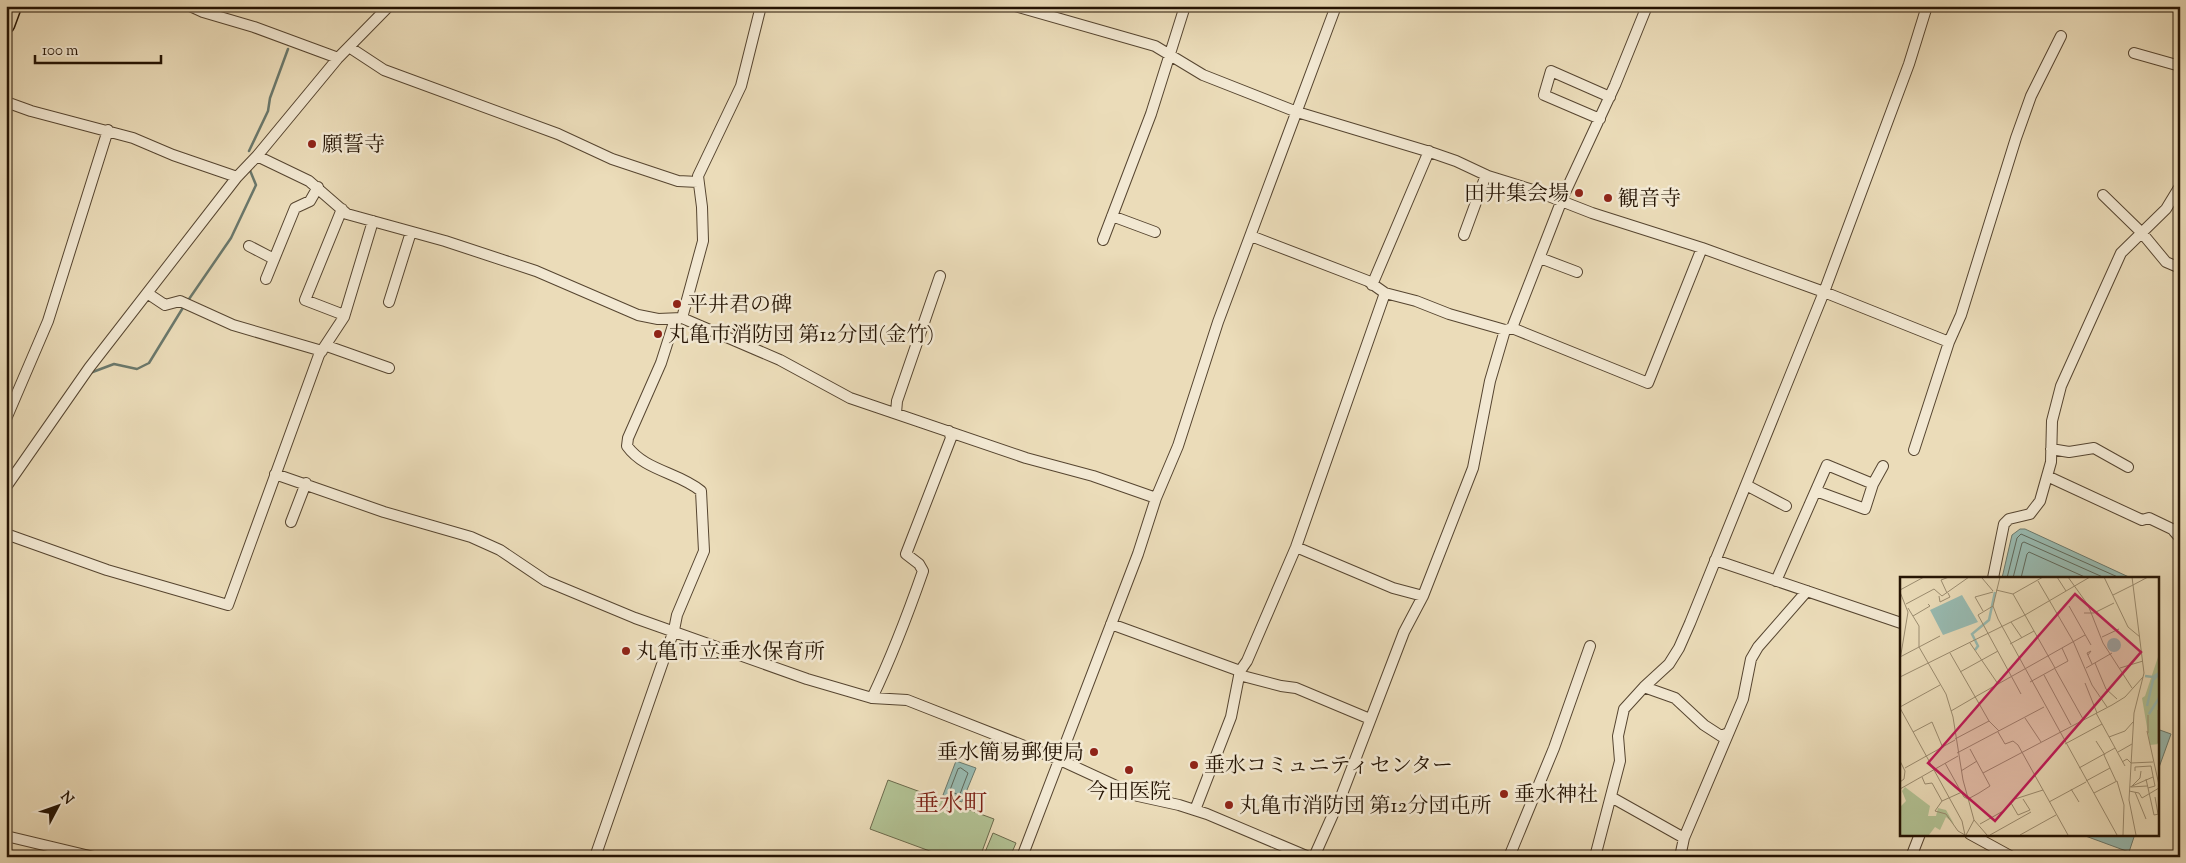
<svg xmlns="http://www.w3.org/2000/svg" width="2186" height="863" font-family="'Sorts Mill Goudy','Noto Serif JP',serif">
<rect width="100%" height="100%" fill="#ebdcb9"/>
<filter id="stains"><feTurbulence type="fractalNoise" baseFrequency=".004" numOctaves="4"/><feColorMatrix values="0 0 0 0 .2 0 0 0 0 .09 0 0 0 0 .02 0 0 0 .5 -.17"/></filter>
<radialGradient id="worn" r=".72"><stop offset=".6" stop-color="#630" stop-opacity="0"/><stop offset="1" stop-color="#630" stop-opacity=".3"/></radialGradient>
<path fill="#b2c294" stroke="#6b6a4c" d="M 888,780 L 994,819 L 980,857 L 946,857 L 870,829 Z
M 993,833 L 1016,843 L 1010,857 L 983,857 Z"/>
<path fill="#98bbb2" stroke="#6a786c" d="M 2020,529 L 2025,529 L 2131,578 L 2002,578 L 2012,535 Z
M 2157,729 L 2171,734 L 2157,773 Z
M 956,761 L 976,768 L 962,802 L 943,795 Z
M 2080,834 L 2135,834 L 2129,852 Z"/>
<g fill="none" stroke-linecap="round" stroke-linejoin="round">
<path stroke="#5e675a" stroke-width="1" d="M 2007,578 L 2017,538 L 2021,534 L 2120,578
M 2013,578 L 2022,543 L 2024,542 L 2105,578
M 2021,578 L 2027,554 L 2029,552 L 2087,578
M 961,768 L 968,773 L 960,794 L 958,795 L 950,790 L 958,769 Z"/>
<path stroke="#6a786c" stroke-width="2.5" d="M 249,151 L 268,111 L 270,98 L 288,49
M 187,302 L 231,238 L 256,185 L 249,168
M 90,373 L 114,364 L 137,369 L 149,363 L 184,306"/>
<defs>
<path id="minor" d="M 190,6 L 203,12 L 254,27 L 338,58
M 1015,6 L 1155,46 L 1203,75 L 1297,112 L 1430,152 L 1456,161 L 1488,176 L 1533,190 L 1592,213 L 1702,248 L 1824,292 L 1949,342
M 349,47 L 384,70 L 558,134 L 612,159 L 678,181 L 698,182
M 2134,53 L 2180,66
M 6,102 L 31,111 L 133,138 L 173,155 L 237,177
M 1600,119 L 1544,95 L 1551,71 L 1610,97
M 257,156 L 309,181 L 347,214 L 445,241 L 536,271 L 638,315 L 658,319 L 682,318 L 780,360 L 850,398 L 1026,458 L 1093,476 L 1156,498
M 2103,195 L 2142,233 L 2166,262 L 2180,268
M 342,209 L 305,300 L 344,315
M 1112,216 L 1155,232
M 1464,235 L 1486,175
M 1251,236 L 1368,281 L 1385,293 L 1416,301 L 1449,314 L 1505,330 L 1512,328 L 1648,383 L 1702,248
M 1103,240 L 1151,114 L 1185,6
M 249,246 L 274,259
M 1540,258 L 1577,272
M 266,279 L 295,208 L 310,201 L 318,187
M 1372,285 L 1429,151
M 147,293 L 165,305 L 180,301 L 233,325 L 322,351
M 389,302 L 411,232
M 682,318 L 703,241 L 702,207 L 698,176 L 741,86 L 761,6
M 1512,328 L 1563,197 L 1615,85 L 1647,6
M 327,346 L 389,368
M 896,413 L 897,401 L 940,276
M 6,419 L 48,321 L 108,130
M 2051,449 L 2069,452 L 2094,448 L 2128,467
M 1914,450 L 1949,342 L 1961,315 L 2016,138 L 2031,96 L 2061,36
M 275,474 L 384,512 L 471,537 L 500,550 L 546,581 L 635,618 L 807,679 L 872,698 L 907,700 L 1060,760 L 1138,796 L 1179,805 L 1207,814 L 1309,857
M 2047,476 L 2142,520 L 2149,518 L 2172,529 L 2180,538
M 1873,484 L 1883,466
M 1746,485 L 1786,506
M 6,487 L 89,368 L 237,177 L 257,156 L 338,58 L 389,6
M 291,522 L 306,483
M 6,534 L 107,570 L 228,605 L 319,355 L 344,317 L 373,221
M 1296,547 L 1393,588 L 1423,596
M 1715,560 L 1901,623
M 1993,578 L 2004,524 L 2009,519 L 2030,514 L 2040,501 L 2051,462 L 2052,421 L 2061,386 L 2121,253 L 2166,209 L 2180,186
M 1776,581 L 1827,465 L 1873,484 L 1865,509 L 1816,491
M 1111,624 L 1240,671
M 1239,675 L 1281,686 L 1296,688 L 1370,719
M 1644,687 L 1675,698 L 1704,725 L 1721,736 L 1728,733
M 872,698 C 892,656 908,614 923,571 L 919,564 L 906,554 L 951,438 L 949,431
M 1611,797 L 1684,838
M 1195,810 L 1231,717 L 1240,671 L 1247,661 L 1296,547 L 1385,293
M 1970,834 L 2012,857
M 6,836 L 94,857
M 595,857 L 674,630 L 677,615 L 704,551 L 701,491 C 678,472 645,471 627,446 L 628,438 L 661,363 L 675,319
M 1022,857 L 1138,554 L 1156,498 L 1178,446 L 1218,322 L 1336,6
M 1314,857 L 1342,794 L 1404,632 L 1423,596 L 1473,468 L 1490,381 L 1505,330
M 1509,857 L 1554,748 L 1590,646
M 1595,857 L 1620,761 L 1618,736 L 1624,709 L 1644,687 L 1669,664 L 1679,648 L 1690,623 L 1824,292 L 1909,64 L 1927,6
M 1680,857 L 1684,838 L 1743,699 L 1751,659 L 1758,647 L 1807,591
M 1911,857 L 1920,834"/>
<path id="primary" d="M 6,25 L 13,6"/>
</defs>
<use href="#minor" stroke="#564530" stroke-width="12"/>
<use href="#primary" stroke="#241303" stroke-width="19"/>
<use href="#minor" stroke="#f2e8d2" stroke-width="10"/>
<use href="#primary" stroke="#ebdcb9" stroke-width="16"/>
</g>
<g fill="#8f2418" stroke="#f2e8d2" stroke-width="2">
<circle cx="312" cy="144" r="5"/>
<circle cx="1579" cy="193" r="5"/>
<circle cx="1608" cy="198" r="5"/>
<circle cx="677" cy="304" r="5"/>
<circle cx="658" cy="334" r="5"/>
<circle cx="626" cy="651" r="5"/>
<circle cx="1094" cy="752" r="5"/>
<circle cx="1194" cy="765" r="5"/>
<circle cx="1129" cy="770" r="5"/>
<circle cx="1504" cy="794" r="5"/>
<circle cx="1229" cy="805" r="5"/>
</g>
<g text-anchor="middle" stroke-width="5" stroke-linejoin="round" paint-order="stroke">
<g font-size="21" fill="#241303" stroke="#f2e8d2" text-anchor="start">
<text x="322" y="151">願誓寺</text>
<text x="1569" y="200" text-anchor="end">田井集会場</text>
<text x="1618" y="205">観音寺</text>
<text x="687" y="311">平井君の碑</text>
<text x="668" y="341">丸亀市消防団 第12分団(金竹)</text>
<text x="636" y="658">丸亀市立垂水保育所</text>
<text x="1084" y="759" text-anchor="end">垂水簡易郵便局</text>
<text x="1204" y="772">垂水コミュニティセンター</text>
<text x="1129" y="798" text-anchor="middle">今田医院</text>
<text x="1514" y="801">垂水神社</text>
<text x="1239" y="812">丸亀市消防団 第12分団屯所</text>
</g>
<g font-size="24" fill="#7a1f14" stroke="#f2e8d2">
<text x="951" y="811">垂水町</text>
</g>
</g>
<g transform="translate(1900 577)">
<rect width="259" height="259" fill="#ebdcb9"/>
<path d="M 259,77 L 259,167 L 250,168 L 242,121 L 245,119 ZM 5,210 L 30,229 L 28,239 L 36,239 L 38,231 L 46,233 L 54,247 L 46,240 L 40,253 L 35,250 L 29,258 L 0,258 L 0,230 L 6,224 L 2,214 Z" fill="#b2c294"/>
<path d="M 62,18 L 78,45 L 43,58 L 30,33 ZM207 68a7 7 0 1 1 14 0a7 7 0 1 1-14 0Z" fill="#98bbb2"/>
<path fill="none" stroke="#98bbb2" stroke-width="2.5" d="M 75,73 L 78,69 L 72,57 L 89,43 L 95,15M 245,99 L 253,100 L 259,96M 247,129 L 253,103 L 259,97M 249,137 L 259,121"/>
<path fill="none" stroke="#9b8c70" stroke-width="1" d="M 100,0 L 93,29 L 98,42 L 217,258M 157,0 L 166,14M 168,0 L 188,28 L 203,66 L 232,111M 204,0 L 228,50 L 240,60M 232,0 L 244,96 L 234,136 L 229,223 L 236,258M 82,1 L 93,14M 138,4 L 173,64 L 192,108 L 207,130M 233,8 L 248,0M 0,13 L 24,0M 96,13 L 113,17 L 143,0M 0,15 L 8,35 L 0,83M 47,16 L 41,3 L 49,0M 113,17 L 155,91M 213,18 L 233,8M 39,19 L 40,25 L 50,20 L 48,16M 6,27 L 34,12 L 42,19 L 69,0M 93,29 L 78,38 L 121,117M 169,29 L 191,68M 8,31 L 19,49 L 19,70 L 46,117 L 53,140 L 63,203 L 74,243M 83,34 L 75,20 L 93,15M 184,36 L 194,36 L 214,26M 13,39 L 30,29 L 28,27M 111,45 L 122,61M 202,60 L 219,52M 70,66 L 98,107M 110,67 L 134,54M 50,76 L 89,144 L 99,154M 188,78 L 191,74 L 187,76 L 192,87M 0,80 L 40,59M 195,86 L 206,112 L 217,122M 186,91 L 212,76M 220,91 L 243,84M 155,92 L 183,142M 60,95 L 98,74M 144,98 L 171,148M 0,100 L 125,38 L 190,0M 130,105 L 168,84 L 162,71M 185,106 L 197,136M 75,120 L 185,58M 0,130 L 40,108M 0,131 L 62,244 L 65,258M 258,133 L 258,166M 51,134 L 75,120M 196,136 L 225,189M 125,141 L 141,165M 247,154 L 259,208M 13,155 L 32,145 L 43,171M 98,155 L 105,167 L 113,164 L 118,168 L 168,258M 248,156 L 248,138M 209,160 L 225,154 L 233,145M 55,162 L 89,144M 196,164 L 205,178M 165,167 L 202,147M 218,175 L 232,167M 57,176 L 144,130M 204,178 L 216,204M 0,184 L 5,194 L 4,202 L 0,205M 222,185 L 227,182 L 231,186 L 253,185M 45,186 L 64,220 L 68,222 L 79,216 L 90,209 L 70,172M 5,191 L 55,163M 179,191 L 215,171M 61,194 L 77,184M 235,194 L 235,190 L 251,189 L 255,209 L 248,211M 83,196 L 212,128 L 225,120 L 243,100M 22,200 L 25,207 L 32,206 L 42,224M 246,202 L 254,238 L 259,237M 186,204 L 210,191M 230,210 L 253,200M 231,210 L 240,201 L 241,194M 231,210 L 247,209M 0,212 L 58,179M 171,212 L 179,225M 229,214 L 239,216 L 242,221 L 259,211M 62,215 L 42,224 L 35,234 L 46,237 L 58,254 L 65,258M 235,215 L 246,242M 194,216 L 217,204 L 224,228 L 223,258M 255,220 L 258,237M 149,225 L 186,205M 111,226 L 118,238 L 130,233 L 123,222M 80,247 L 105,233 L 115,222 L 143,213M 66,258 L 74,243 L 87,258M 90,258 L 131,235M 120,258 L 156,238"/>
<path fill="#c2185b" fill-opacity="0.15" stroke="#c2185b" stroke-width="2.5" d="M 175,17 L 241,75 L 95,244 L 28,186 Z"/>
<rect width="259" height="259" fill="none" stroke="#241303" stroke-width="2.5"/>
</g>
<rect width="2186" height="863" fill="none" stroke="#ebdcb9" stroke-width="25"/>
<rect x="8" y="8" width="2171" height="848" fill="none" stroke="#241303" stroke-width="2.5"/>
<rect x="12" y="12" width="2161" height="838" fill="none" stroke="#241303"/>
<g transform="translate(58 806) rotate(49)" stroke="#f2e8d2" stroke-width="4" paint-order="stroke">
<path d="M0-4L9 19L0 12L-9 19Z" fill="#241303"/>
<text y="-8" font-size="14" font-weight="bold" text-anchor="middle" fill="#241303">N</text>
</g>
<path d="M35 55v8h126v-8" fill="none" stroke="#241303" stroke-width="2.5"/>
<text x="42" y="55" font-size="15" fill="#241303" stroke="#f2e8d2" stroke-width="4" paint-order="stroke">100 m</text>
<rect width="100%" height="100%" filter="url(#stains)"/>
<rect width="100%" height="100%" fill="url(#worn)"/>
</svg>
